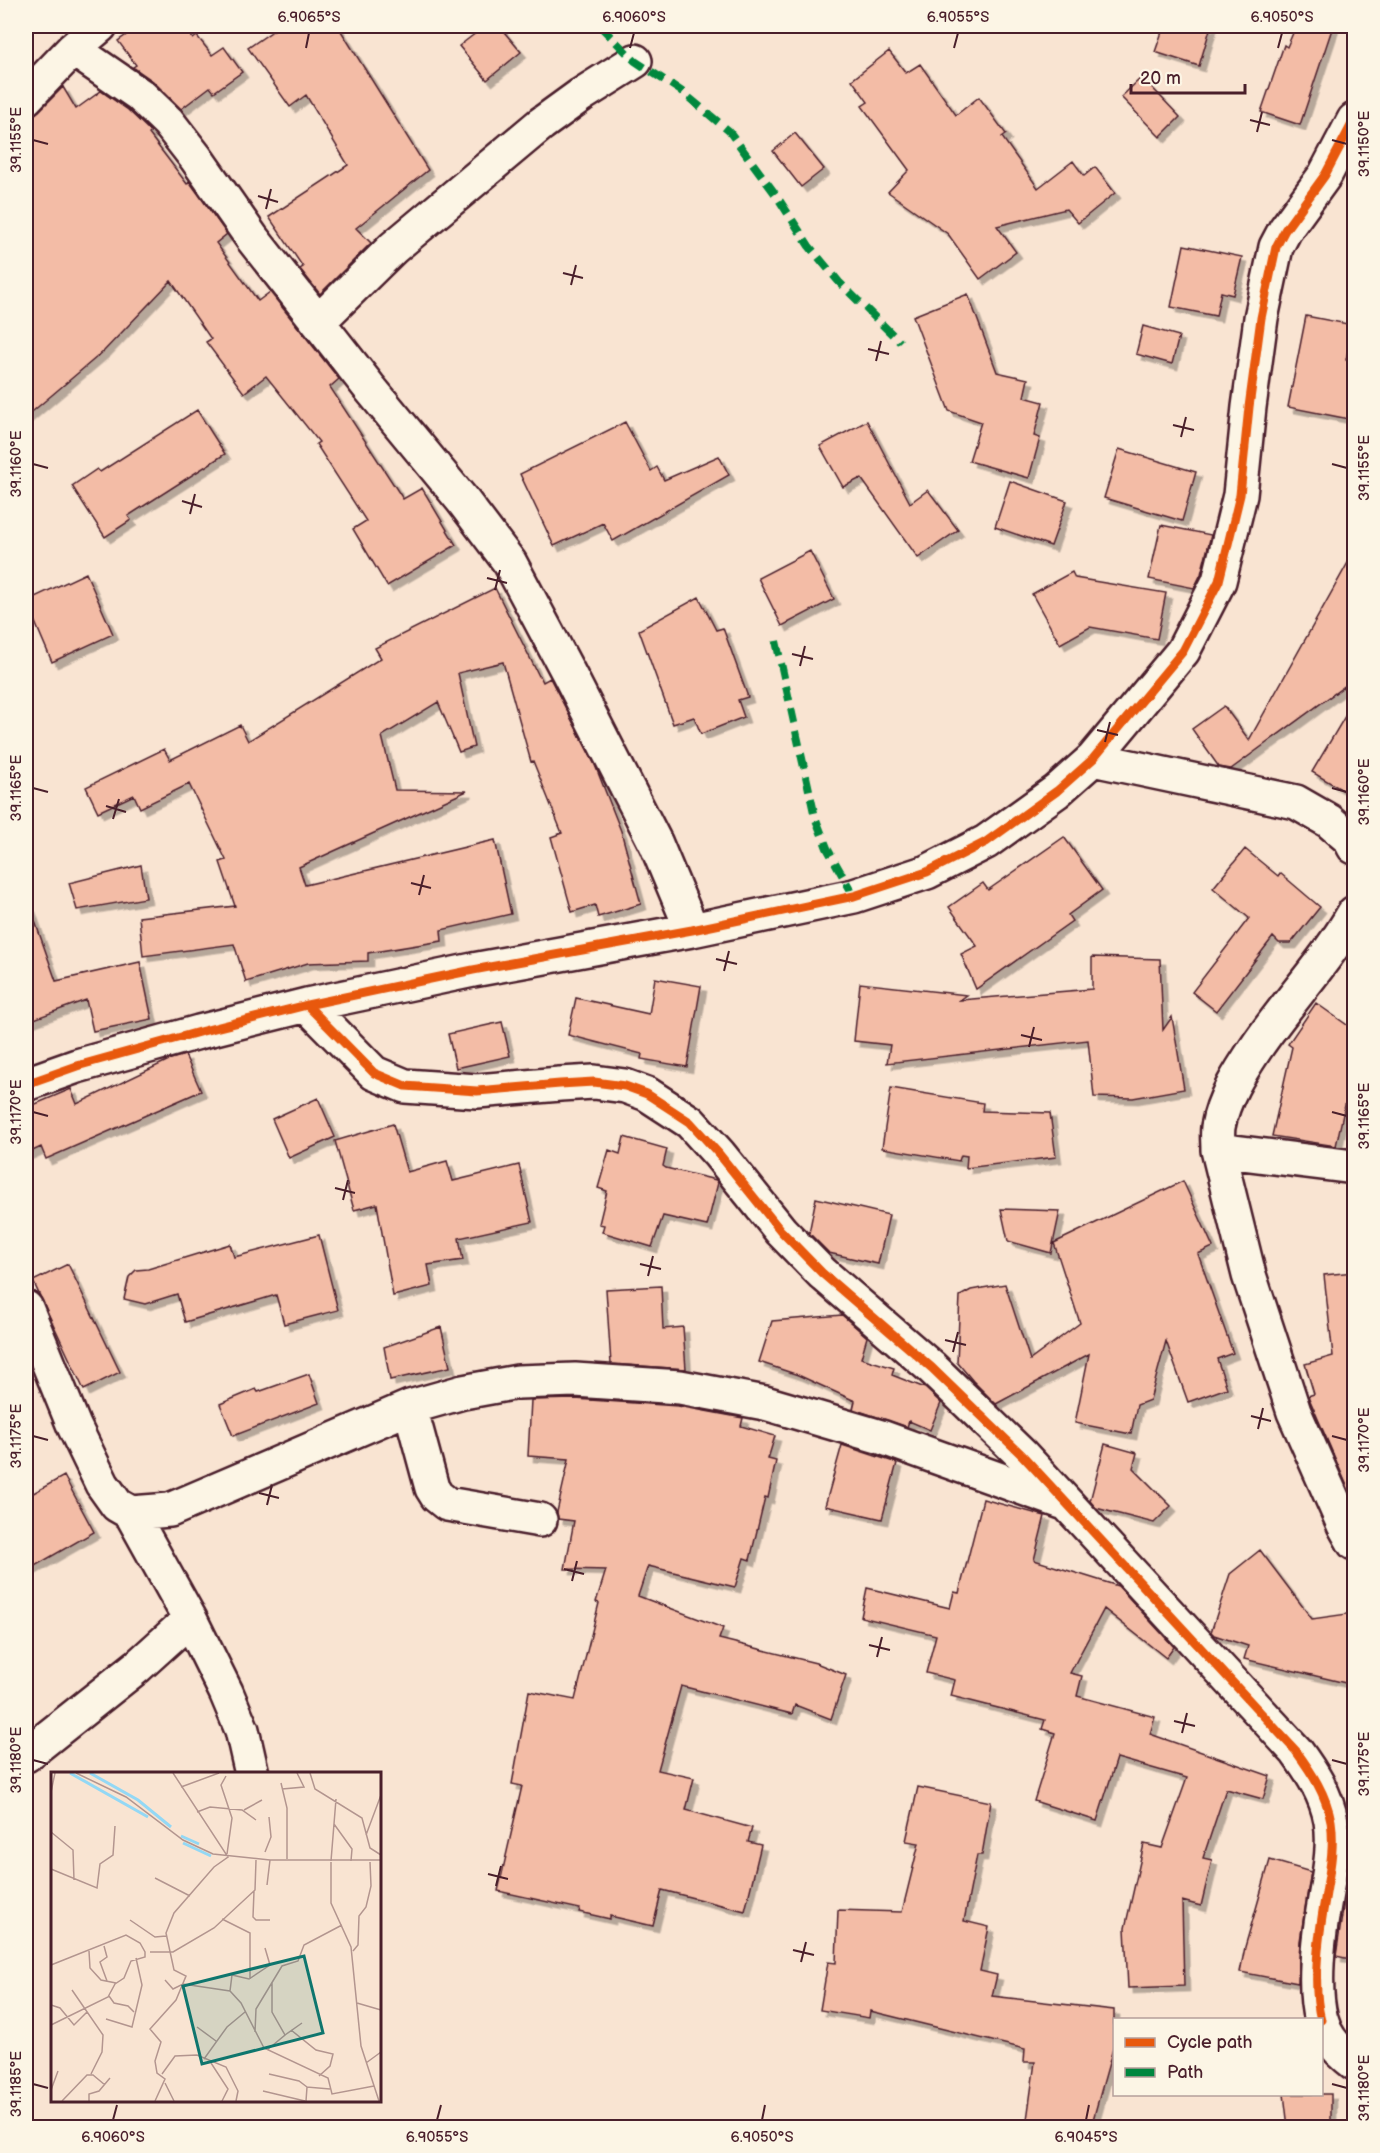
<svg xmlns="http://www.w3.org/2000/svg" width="1380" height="2153" font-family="'Balsamiq Sans',sans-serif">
<defs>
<filter id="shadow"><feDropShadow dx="5.5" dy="5.5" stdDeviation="0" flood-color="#0004"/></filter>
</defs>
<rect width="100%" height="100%" fill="#f9e4d2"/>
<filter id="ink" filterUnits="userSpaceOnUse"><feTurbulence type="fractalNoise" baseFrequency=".0167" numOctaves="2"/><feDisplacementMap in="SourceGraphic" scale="12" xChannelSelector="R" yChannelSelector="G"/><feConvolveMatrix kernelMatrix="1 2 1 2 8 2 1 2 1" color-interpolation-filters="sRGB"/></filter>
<g filter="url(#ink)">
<path fill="#f3bca6" stroke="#4a1f2b" stroke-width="1.5" filter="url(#shadow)" d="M 139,26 L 184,26 L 193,39 L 197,36 L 212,55 L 224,47 L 242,72 L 214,92 L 210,87 L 181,109 L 153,81 L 133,67 L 136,65 L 118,41 Z
M 280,26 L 338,26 L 428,170 L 356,228 L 371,243 L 320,294 L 300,269 L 303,267 L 269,217 L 348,165 L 306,95 L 290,107 L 248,48 Z
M 485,26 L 499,26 L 521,52 L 487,80 L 459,46 Z
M 1164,26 L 1211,26 L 1199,66 L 1155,52 Z
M 1296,26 L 1333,26 L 1300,125 L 1261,112 L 1284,45 L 1287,47 Z
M 889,51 L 906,73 L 920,64 L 956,115 L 979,97 L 1006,134 L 1002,137 L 1038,188 L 1073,161 L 1084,176 L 1095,167 L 1115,193 L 1078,223 L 1066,209 L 997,226 L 1016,252 L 980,279 L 948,234 L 888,192 L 909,170 L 862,106 L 868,102 L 852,80 Z
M 1142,77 L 1180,117 L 1160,137 L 1121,97 Z
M 63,87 L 76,109 L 101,91 L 128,110 L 151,132 L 149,134 L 187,184 L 189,181 L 227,234 L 216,243 L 258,301 L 270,292 L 339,379 L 330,387 L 403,499 L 422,488 L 456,545 L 387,586 L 353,529 L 366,521 L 316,444 L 319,442 L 266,376 L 244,393 L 206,342 L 211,339 L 171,281 L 104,351 L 26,417 L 26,116 L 32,116 L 39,111 Z
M 795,133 L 824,169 L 801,187 L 773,151 Z
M 1184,245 L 1242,257 L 1233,295 L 1221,292 L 1216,316 L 1171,307 Z
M 968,294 L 997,372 L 1028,379 L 1024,397 L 1043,402 L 1034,436 L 1040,438 L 1029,478 L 969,461 L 981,422 L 949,411 L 913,316 Z
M 1306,316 L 1353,325 L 1346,360 L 1354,362 L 1354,420 L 1288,407 Z
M 1143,326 L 1179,336 L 1172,364 L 1136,354 Z
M 197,410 L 225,454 L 128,516 L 131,520 L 105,537 L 72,486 L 97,469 L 100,472 Z
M 867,421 L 910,503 L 928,490 L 958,530 L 918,558 L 861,478 L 843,487 L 820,446 Z
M 625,422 L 651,471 L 657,467 L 664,480 L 719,456 L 729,475 L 613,541 L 603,523 L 554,546 L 520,474 Z
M 1119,449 L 1196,472 L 1182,521 L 1104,498 Z
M 1010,481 L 1067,501 L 1051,546 L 995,527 Z
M 1161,525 L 1211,535 L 1201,574 L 1194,588 L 1149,579 Z
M 810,551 L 834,599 L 782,626 L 758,578 Z
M 1354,552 L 1354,679 L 1231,769 L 1219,767 L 1192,729 L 1224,706 L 1249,740 Z
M 1072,572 L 1075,578 L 1166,593 L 1157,639 L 1090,627 L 1060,644 L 1032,594 Z
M 86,573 L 113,634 L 52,662 L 26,601 Z
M 495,588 L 539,676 L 540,676 L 543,682 L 550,678 L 595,765 L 621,831 L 641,904 L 598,917 L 595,905 L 572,912 L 551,837 L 562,833 L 533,761 L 531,762 L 503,662 L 458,673 L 474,747 L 459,752 L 438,702 L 382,736 L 395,790 L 467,791 L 299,867 L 305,885 L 495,840 L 511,914 L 441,930 L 442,941 L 368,953 L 368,961 L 308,963 L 246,982 L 234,944 L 143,956 L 139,917 L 235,906 L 220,862 L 226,860 L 189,784 L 140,808 L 134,795 L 98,812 L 86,787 L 164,749 L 170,760 L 240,725 L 248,741 L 381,658 L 375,648 Z
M 699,597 L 716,630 L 723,628 L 748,697 L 738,700 L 744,717 L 701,734 L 694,717 L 673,724 L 639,630 Z
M 1354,701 L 1354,797 L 1312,772 Z
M 1064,837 L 1102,890 L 1068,915 L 1072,921 L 976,989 L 961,954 L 977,946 L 949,907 L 983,883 L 988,890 Z
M 1245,849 L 1278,876 L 1280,873 L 1320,907 L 1291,943 L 1279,943 L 1273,937 L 1216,1011 L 1192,992 L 1249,918 L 1213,888 Z
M 141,865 L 146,898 L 77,910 L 69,883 Z
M 30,907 L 56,981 L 140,962 L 152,1019 L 93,1031 L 86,1000 L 26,1022 L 26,908 Z
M 1092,957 L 1160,959 L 1163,1030 L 1172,1017 L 1184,1089 L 1133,1098 L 1094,1097 L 1088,1040 L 887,1063 L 890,1045 L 854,1041 L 860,983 L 967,995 L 960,1000 L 1092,989 Z
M 655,978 L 701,986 L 687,1067 L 641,1059 L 642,1054 L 568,1035 L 576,998 L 649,1014 Z
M 1316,1003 L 1354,1030 L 1354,1080 L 1349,1087 L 1336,1146 L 1272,1136 L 1292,1047 L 1288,1044 Z
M 502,1022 L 510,1056 L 456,1068 L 448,1034 Z
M 185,1055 L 201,1091 L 46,1159 L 41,1147 L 26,1154 L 26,1108 L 71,1089 L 77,1104 L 171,1059 Z
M 891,1088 L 983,1103 L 982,1111 L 1050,1113 L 1056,1157 L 966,1168 L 967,1156 L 961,1155 L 959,1161 L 882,1148 Z
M 318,1098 L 335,1137 L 289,1158 L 272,1119 Z
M 393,1124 L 407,1172 L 447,1161 L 453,1181 L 519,1165 L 532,1222 L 459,1238 L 463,1260 L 428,1265 L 432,1286 L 393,1296 L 377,1204 L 354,1210 L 335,1141 Z
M 624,1137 L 667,1149 L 663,1166 L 666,1168 L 716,1180 L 718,1183 L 707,1226 L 663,1216 L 652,1247 L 602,1232 L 604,1225 L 599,1224 L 607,1191 L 598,1188 L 609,1150 L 620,1154 Z
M 1183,1181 L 1213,1247 L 1198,1254 L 1233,1353 L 1217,1359 L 1227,1388 L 1188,1402 L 1166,1341 L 1150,1400 L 1137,1405 L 1131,1434 L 1075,1423 L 1089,1354 L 996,1404 L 973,1381 L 957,1362 L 960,1296 L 971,1290 L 1005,1284 L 1030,1360 L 1080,1323 L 1054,1243 Z
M 816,1198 L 889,1215 L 878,1264 L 829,1253 L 809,1233 Z
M 1001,1209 L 1060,1211 L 1051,1253 L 1008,1241 Z
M 319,1235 L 338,1310 L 284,1324 L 276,1295 L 185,1322 L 177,1294 L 145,1304 L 124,1299 L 129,1277 L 136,1270 L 148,1269 L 230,1244 L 234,1257 Z
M 68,1264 L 120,1372 L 84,1390 L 33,1281 Z
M 1354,1272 L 1354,1502 L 1312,1405 L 1308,1396 L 1314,1394 L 1305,1364 L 1333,1356 L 1324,1275 Z
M 661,1286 L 663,1329 L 683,1327 L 686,1369 L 611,1364 L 606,1289 Z
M 842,1315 L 867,1337 L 861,1358 L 894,1368 L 892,1375 L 925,1388 L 941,1403 L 930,1430 L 909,1421 L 907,1427 L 853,1409 L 855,1401 L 798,1375 L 759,1362 L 772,1321 Z
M 441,1327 L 450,1367 L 390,1380 L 384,1347 Z
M 309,1374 L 319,1403 L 233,1436 L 220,1404 L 256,1389 L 258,1392 Z
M 575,1399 L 678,1406 L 743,1418 L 741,1426 L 775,1436 L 768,1459 L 776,1461 L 768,1498 L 765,1497 L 750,1560 L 744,1558 L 735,1587 L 648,1566 L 638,1596 L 723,1628 L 719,1639 L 816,1663 L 846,1675 L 831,1719 L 795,1705 L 792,1714 L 681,1686 L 658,1770 L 694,1778 L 686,1810 L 752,1828 L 748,1842 L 761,1845 L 745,1911 L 662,1890 L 653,1926 L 610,1916 L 610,1919 L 579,1912 L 580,1909 L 498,1891 L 522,1786 L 512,1784 L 529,1691 L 575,1700 L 599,1603 L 596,1602 L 606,1570 L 565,1569 L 574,1521 L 558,1519 L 557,1512 L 569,1459 L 528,1456 L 531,1400 Z
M 1105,1444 L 1137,1453 L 1133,1468 L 1171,1506 L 1154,1523 L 1096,1508 L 1090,1501 Z
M 842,1445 L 897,1463 L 882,1519 L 825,1506 Z
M 64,1476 L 94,1532 L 26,1571 L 26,1497 Z
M 983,1499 L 1045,1516 L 1034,1560 L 1118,1586 L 1174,1647 L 1166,1658 L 1104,1609 L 1070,1673 L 1082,1676 L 1077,1696 L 1155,1717 L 1150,1734 L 1270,1776 L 1263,1799 L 1226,1789 L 1203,1858 L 1212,1860 L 1201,1906 L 1182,1901 L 1184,1986 L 1128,1988 L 1125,1928 L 1144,1844 L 1162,1848 L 1187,1778 L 1117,1758 L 1097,1821 L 1034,1801 L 1055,1733 L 1042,1729 L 1045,1720 L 951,1696 L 955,1680 L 926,1673 L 936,1635 L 861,1617 L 867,1588 L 950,1608 L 954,1592 L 959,1593 Z
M 1260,1550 L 1312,1619 L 1354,1613 L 1354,1685 L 1244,1659 L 1248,1646 L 1214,1635 L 1211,1632 L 1230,1574 Z
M 918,1787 L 991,1802 L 982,1855 L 977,1855 L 964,1921 L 989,1927 L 980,1971 L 997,1975 L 992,1996 L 1114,2010 L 1114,2045 L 1091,2127 L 1026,2127 L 1035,2062 L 1024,2062 L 1025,2049 L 870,2011 L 869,2018 L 820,2010 L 828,1962 L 836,1963 L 838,1910 L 902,1912 L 919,1843 L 906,1841 Z
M 1270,1860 L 1311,1872 L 1300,1941 L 1298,1983 L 1240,1972 L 1245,1947 Z
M 1347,1882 L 1354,1884 L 1354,1960 L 1336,1956 Z
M 1284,2094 L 1331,2094 L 1331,2127 L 1288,2127 Z"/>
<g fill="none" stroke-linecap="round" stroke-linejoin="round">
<defs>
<path id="street" d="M 73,49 L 140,95 L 168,122 L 196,158 L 252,238 L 369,387 L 463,501 L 510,563 L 568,672 L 656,844 L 692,930
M 26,98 L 73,49 L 100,26
M 318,322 L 393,248 L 541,124 L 581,95 L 635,61
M 1093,759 L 1296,802 L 1329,821 L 1350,839 L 1354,847
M 1354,913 C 1327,961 1287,1002 1256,1048 C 1240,1072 1223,1098 1218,1127 C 1217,1134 1218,1142 1218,1150 L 1249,1275 L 1294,1412 L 1344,1525 L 1354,1543
M 307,1005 L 374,1073 L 405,1086 L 477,1091 L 560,1084 L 594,1082 L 625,1086 L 647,1094 L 690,1122 L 719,1154 L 781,1231 L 822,1273 L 932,1368 L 1022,1455 L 1296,1751 C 1312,1773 1326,1794 1331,1821 C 1335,1848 1329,1874 1325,1899 C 1319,1933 1312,1986 1321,2020
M 26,1084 L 77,1066 L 199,1032 L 307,1005 L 473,970 L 692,930 L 854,896 L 927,872 L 986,842 L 1057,791 L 1093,759 L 1183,651 L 1219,581 L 1240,495 L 1249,407 L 1261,318 L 1276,247 L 1285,230 L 1325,175 L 1354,120
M 1218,1150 L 1354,1167
M 26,1308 L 74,1426 L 102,1484 L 117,1505 L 131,1513 L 170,1510 L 410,1407 L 463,1392 L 518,1382 L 575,1380 L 680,1387 L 765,1403 L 881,1437 L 1062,1502
M 410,1407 L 432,1488 L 437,1496 L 447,1504 L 540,1520
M 131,1513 L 190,1619 L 226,1692 L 242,1730 L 252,1774
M 26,1755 L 138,1666 L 190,1619
M 1322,2022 C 1326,2039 1341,2053 1354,2063"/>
</defs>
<use href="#street" stroke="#4a1f2b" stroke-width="38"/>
<use href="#street" stroke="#fcf5e5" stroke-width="33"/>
<path stroke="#00873e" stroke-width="8" stroke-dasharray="15 8" stroke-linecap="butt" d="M 600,26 L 635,61 L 681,91 L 729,131 L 776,195 L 809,246 L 839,282 L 900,342
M 776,641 L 815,817 L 827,848 L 854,896"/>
<defs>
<path id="cycleway" d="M 307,1005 L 374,1073 L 405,1086 L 477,1091 L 560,1084 L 594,1082 L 625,1086 L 647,1094 L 690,1122 L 719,1154 L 781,1231 L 822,1273 L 932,1368 L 1022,1455 L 1296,1751 C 1312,1773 1326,1794 1331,1821 C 1335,1848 1329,1874 1325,1899 C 1319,1933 1312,1986 1321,2020
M 26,1084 L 77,1066 L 199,1032 L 307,1005 L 473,970 L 692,930 L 854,896 L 927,872 L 986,842 L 1057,791 L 1093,759 L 1183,651 L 1219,581 L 1240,495 L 1249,407 L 1261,318 L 1276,247 L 1285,230 L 1325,175 L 1354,120"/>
</defs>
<use href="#cycleway" stroke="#fcf5e5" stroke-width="13"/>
<use href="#cycleway" stroke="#e8590c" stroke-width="9"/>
</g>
</g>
<path fill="none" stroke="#4a1f2b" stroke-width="2" d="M 306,48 L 309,33M 630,48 L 634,33M 954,48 L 958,33M 1278,48 L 1282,33M 1250,120 L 1270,125M 1257,132 L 1262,112M 33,140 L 48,144M 1332,140 L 1347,144M 258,196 L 278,202M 266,209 L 271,189M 563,273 L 583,278M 571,285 L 576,265M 868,349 L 889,354M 876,361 L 881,341M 1173,425 L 1194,430M 1181,437 L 1186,417M 33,464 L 48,468M 1332,464 L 1347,468M 182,501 L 202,507M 190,514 L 195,494M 487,578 L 507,583M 495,590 L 500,570M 792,654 L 813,659M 800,666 L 805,646M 1097,730 L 1118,735M 1105,742 L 1110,722M 33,788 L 48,792M 1332,788 L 1347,792M 106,806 L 126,812M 113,819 L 119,799M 411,883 L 431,888M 419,895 L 424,875M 716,959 L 737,964M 724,971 L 729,951M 1021,1035 L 1042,1040M 1029,1047 L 1034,1027M 33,1112 L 48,1116M 1332,1112 L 1347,1116M 335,1188 L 355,1193M 343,1200 L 348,1180M 640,1264 L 661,1269M 648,1276 L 653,1256M 945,1340 L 966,1345M 953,1352 L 958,1332M 1251,1416 L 1271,1421M 1258,1429 L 1263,1408M 33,1436 L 48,1440M 1332,1436 L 1347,1440M 259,1493 L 279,1498M 267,1505 L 272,1485M 564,1569 L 584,1574M 572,1581 L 577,1561M 869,1645 L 890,1650M 877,1657 L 882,1637M 1174,1721 L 1195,1726M 1182,1733 L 1187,1713M 33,1760 L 48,1764M 1332,1760 L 1347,1764M 488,1874 L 508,1879M 496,1886 L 501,1866M 793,1950 L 814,1955M 801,1962 L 806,1942M 33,2084 L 48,2088M 1332,2084 L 1347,2088M 113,2120 L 117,2105M 437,2120 L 441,2105M 762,2120 L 765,2105M 1086,2120 L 1089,2105"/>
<g transform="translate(51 1772)">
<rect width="330" height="330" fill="#f9e4d2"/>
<path fill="none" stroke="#93d8f5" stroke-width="3" d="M 19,1 L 97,45M 39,1 L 87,28 L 120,55M 130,64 L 148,72M 132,71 L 160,84"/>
<path fill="none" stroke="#b3958f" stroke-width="1.5" d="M 25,1 L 75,25 L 132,68 L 162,82 L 219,88 L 330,88M 259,1 L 264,17 L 311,46 L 319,76 L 330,83M 175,4 L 170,13 L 181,46 L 176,82M 230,11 L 236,36 L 236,87M 130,15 L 168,1M 231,17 L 253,15 L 246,1M 0,20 L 4,1M 193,38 L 211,28M 146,40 L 159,35 L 191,38 L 205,48M 283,52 L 301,77 L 300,89M 0,60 L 22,78 L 23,108M 315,63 L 330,23M 214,80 L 220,65 L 218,45M 280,89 L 285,27M 280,90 L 280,131 L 300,175 L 310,274 L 328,329M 0,97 L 46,116 L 49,92 L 62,83 L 64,54M 104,106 L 139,124M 216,113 L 219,88M 203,119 L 202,145 L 205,148 L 219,148M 171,147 L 199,161 L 199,207M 79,148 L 104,165 L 115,164M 53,174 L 56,185 L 49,190 L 56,209M 38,179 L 39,196 L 50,208 L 65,211M 302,179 L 307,173 L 308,144 L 315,135 L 320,114 L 319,90M 99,180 L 122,180 L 163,156 L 204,118 L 205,88M 0,193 L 75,163 L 89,171 L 94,180 L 94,185 L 80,189 L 73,206 L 64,212 L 57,225 L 0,253M 114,208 L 122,217 L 132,212 L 179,219 L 190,231 L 213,276 L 277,306 L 281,322 L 323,314M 21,218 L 52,263 L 51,280 L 40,302M 179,219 L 181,203 L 198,207 L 219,193 L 214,176M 58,224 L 63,231 L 77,234 L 83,240M 306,231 L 330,238M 0,233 L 9,236 L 23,253 L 36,240M 55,247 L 81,255 L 91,213 L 85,186M 146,255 L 165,269M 240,258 L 265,278 L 282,282 L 279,294 L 268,304M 204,260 L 205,237 L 231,194 L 247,189 L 253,173 L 291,153M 234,263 L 251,251M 216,278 L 234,263 L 221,240 L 221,211M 153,287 L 176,255 L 194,240M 160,291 L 177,317 L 171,329M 315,291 L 330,280M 111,302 L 124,284 L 146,283 L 175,295 L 187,319 L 185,329M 218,302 L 248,309 L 256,315M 114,311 L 123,329M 0,318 L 7,299M 212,319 L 254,329M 11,329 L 36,303 L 42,303 L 54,313M 38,329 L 38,322 L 48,319 L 59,306M 104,329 L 114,307 L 106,301 L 104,289 L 110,270 L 99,257 L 125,228 L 135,204 L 123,198 L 115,161 L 123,141 L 163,95 L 177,85 L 122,1M 255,329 L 256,315 L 279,317"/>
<path fill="#0f766e" fill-opacity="0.15" stroke="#0f766e" stroke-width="3" d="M 253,184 L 272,261 L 151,292 L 132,214 Z"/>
<rect width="330" height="330" fill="none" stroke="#4a1f2b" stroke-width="3"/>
</g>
<rect width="1380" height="2153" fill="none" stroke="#fcf5e5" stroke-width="66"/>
<rect x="1113" y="2018" width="210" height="78" fill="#fcf5e5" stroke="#b59f9b" stroke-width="1.5"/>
<rect x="1125" y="2038" width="30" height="9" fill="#e8590c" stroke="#b59f9b" stroke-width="1.5"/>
<text x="1167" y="2048" font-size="18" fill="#4a1f2b">Cycle path</text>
<rect x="1125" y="2068" width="30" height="9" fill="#00873e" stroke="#b59f9b" stroke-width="1.5"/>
<text x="1167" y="2078" font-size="18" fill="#4a1f2b">Path</text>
<path d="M1131 84v9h114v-9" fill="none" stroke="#4a1f2b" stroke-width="3"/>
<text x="1140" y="84" font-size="18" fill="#4a1f2b" stroke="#fcf5e5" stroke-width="4.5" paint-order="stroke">20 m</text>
<rect x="33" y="33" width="1314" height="2087" fill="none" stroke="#4a1f2b" stroke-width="2"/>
<g font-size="15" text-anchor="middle" fill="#4a1f2b">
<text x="309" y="22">6.9065°S</text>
<text x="634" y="22">6.9060°S</text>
<text x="958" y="22">6.9055°S</text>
<text x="1282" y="22">6.9050°S</text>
<text transform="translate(16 140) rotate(-90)" y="5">39.1155°E</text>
<text transform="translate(1364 144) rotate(-90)" y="5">39.1150°E</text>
<text transform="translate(16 464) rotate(-90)" y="5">39.1160°E</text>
<text transform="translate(1364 468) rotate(-90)" y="5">39.1155°E</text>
<text transform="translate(16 788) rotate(-90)" y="5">39.1165°E</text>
<text transform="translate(1364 792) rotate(-90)" y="5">39.1160°E</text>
<text transform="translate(16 1112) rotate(-90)" y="5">39.1170°E</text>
<text transform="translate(1364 1116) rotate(-90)" y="5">39.1165°E</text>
<text transform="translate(16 1436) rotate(-90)" y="5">39.1175°E</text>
<text transform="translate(1364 1440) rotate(-90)" y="5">39.1170°E</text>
<text transform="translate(16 1760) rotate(-90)" y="5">39.1180°E</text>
<text transform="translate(1364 1764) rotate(-90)" y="5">39.1175°E</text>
<text transform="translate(16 2084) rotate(-90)" y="5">39.1185°E</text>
<text transform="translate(1364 2088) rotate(-90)" y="5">39.1180°E</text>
<text x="113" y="2142">6.9060°S</text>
<text x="437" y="2142">6.9055°S</text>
<text x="762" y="2142">6.9050°S</text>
<text x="1086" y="2142">6.9045°S</text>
</g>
</svg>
